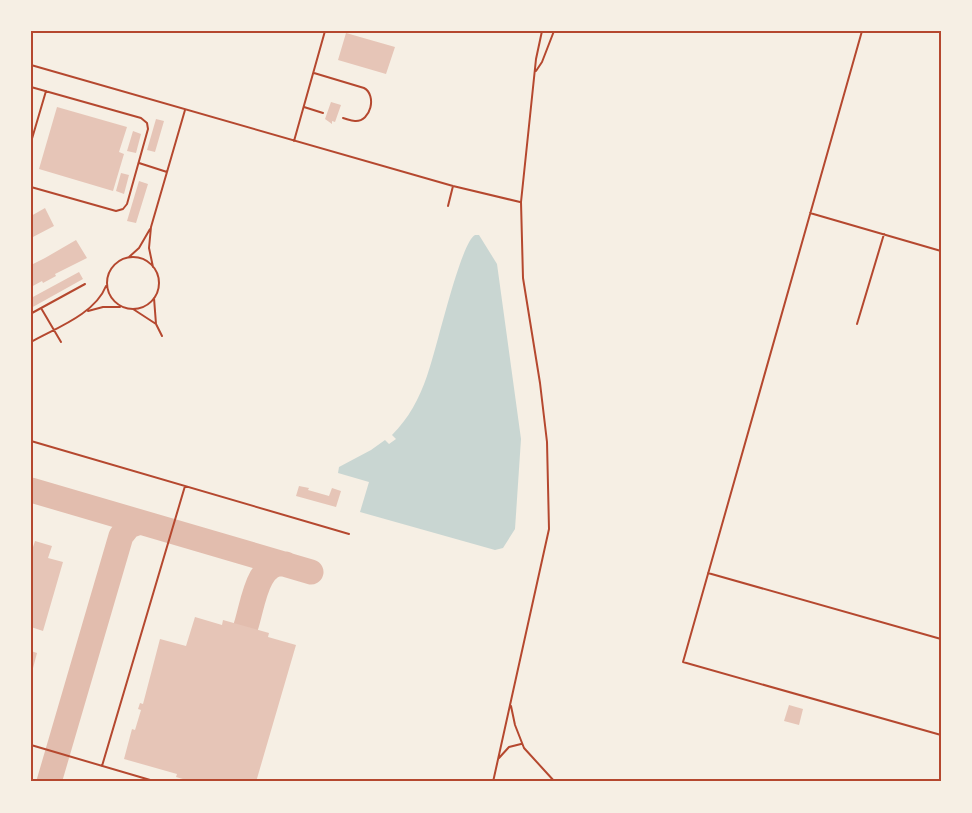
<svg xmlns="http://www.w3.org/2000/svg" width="972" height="813" font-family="'Noto Sans',sans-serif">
<rect width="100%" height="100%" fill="#f6efe4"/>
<path fill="#c9d6d2" d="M 475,235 L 479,235 L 497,264 L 521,439 L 515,529 L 503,548 L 495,550 L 360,512 L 369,482 L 338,473 L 339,467 L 371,450 L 385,440 L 389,444 L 396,439 L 392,435 C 409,418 419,399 427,376 C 436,353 460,243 475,235 Z"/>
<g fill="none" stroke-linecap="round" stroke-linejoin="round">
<path stroke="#e2bdae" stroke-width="25" d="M 31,490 L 311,572
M 246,626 C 253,605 257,559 286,564
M 49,782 L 121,536 L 129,526 L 140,522"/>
</g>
<path fill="#e6c5b7" d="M 346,33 L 395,47 L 386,74 L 338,60 Z
M 331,102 L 341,105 L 335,122 L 332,121 L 332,124 L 325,119 Z
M 57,107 L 127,127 L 119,152 L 124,154 L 113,191 L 39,169 Z
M 156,119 L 164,121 L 155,152 L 147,150 Z
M 133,131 L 141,134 L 136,153 L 127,151 Z
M 121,173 L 129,175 L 124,194 L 116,191 Z
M 139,181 L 148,184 L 136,223 L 127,221 Z
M 45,208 L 54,226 L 31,238 L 31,216 Z
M 76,240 L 87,258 L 55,274 L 56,276 L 43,283 L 42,281 L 31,287 L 31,260 L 33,264 L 45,258 Z
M 79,272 L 83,279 L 31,308 L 31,298 Z
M 299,486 L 309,488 L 308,490 L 329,496 L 332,488 L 341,491 L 336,507 L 296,496 Z
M 35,541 L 52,546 L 48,558 L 63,562 L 43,631 L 31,627 L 31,553 Z
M 195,617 L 222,625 L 223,620 L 269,633 L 268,637 L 296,645 L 256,782 L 193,782 L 176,777 L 177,774 L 124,759 L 132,729 L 135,730 L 141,710 L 138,709 L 140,703 L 143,704 L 160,639 L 186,646 Z
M 31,651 L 37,653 L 32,672 L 31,672 Z
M 789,705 L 803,709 L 799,725 L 784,721 Z"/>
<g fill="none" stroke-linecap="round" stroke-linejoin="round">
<path stroke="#b5482f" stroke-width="2" d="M 862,31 L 683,662 L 941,735
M 31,65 L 453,186 L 520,202
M 536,71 L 542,62 L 554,31
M 314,73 L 364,88 C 377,95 371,122 355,121 C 351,121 347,119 343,118
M 31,87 L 141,118 L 147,123 L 148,129 L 127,204 L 123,209 L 116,211 L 31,187
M 304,107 L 323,113
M 294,141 L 325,31
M 31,142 L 46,91
M 139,163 L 167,172
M 448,206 L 453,186
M 810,213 L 941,251
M 129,257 L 139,248 L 150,229
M107 283a26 26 0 1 1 52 0a26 26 0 1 1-52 0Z
M 153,267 L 149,248 L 151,227 L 185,110
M 154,298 L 156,324 L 162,336
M 41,308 L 61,342
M 133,309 L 156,324
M 88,311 L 103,307 L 120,307
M 32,313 L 85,284
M 857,324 L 884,234
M 31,342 C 56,328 95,314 106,286
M 31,441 L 349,534
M 708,573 L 941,639
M 511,706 L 515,725 L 524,748 L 555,782
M 31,745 L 157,782
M 499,758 L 509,747 L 521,744
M 102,766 L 185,486
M 493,782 L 549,529 L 547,442 L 540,383 L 523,278 L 521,202 L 536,59 L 542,31"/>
</g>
<rect width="972" height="813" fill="none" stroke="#f6efe4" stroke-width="65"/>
<rect x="32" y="32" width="908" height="748" fill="none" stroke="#b5482f" stroke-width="2"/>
</svg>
